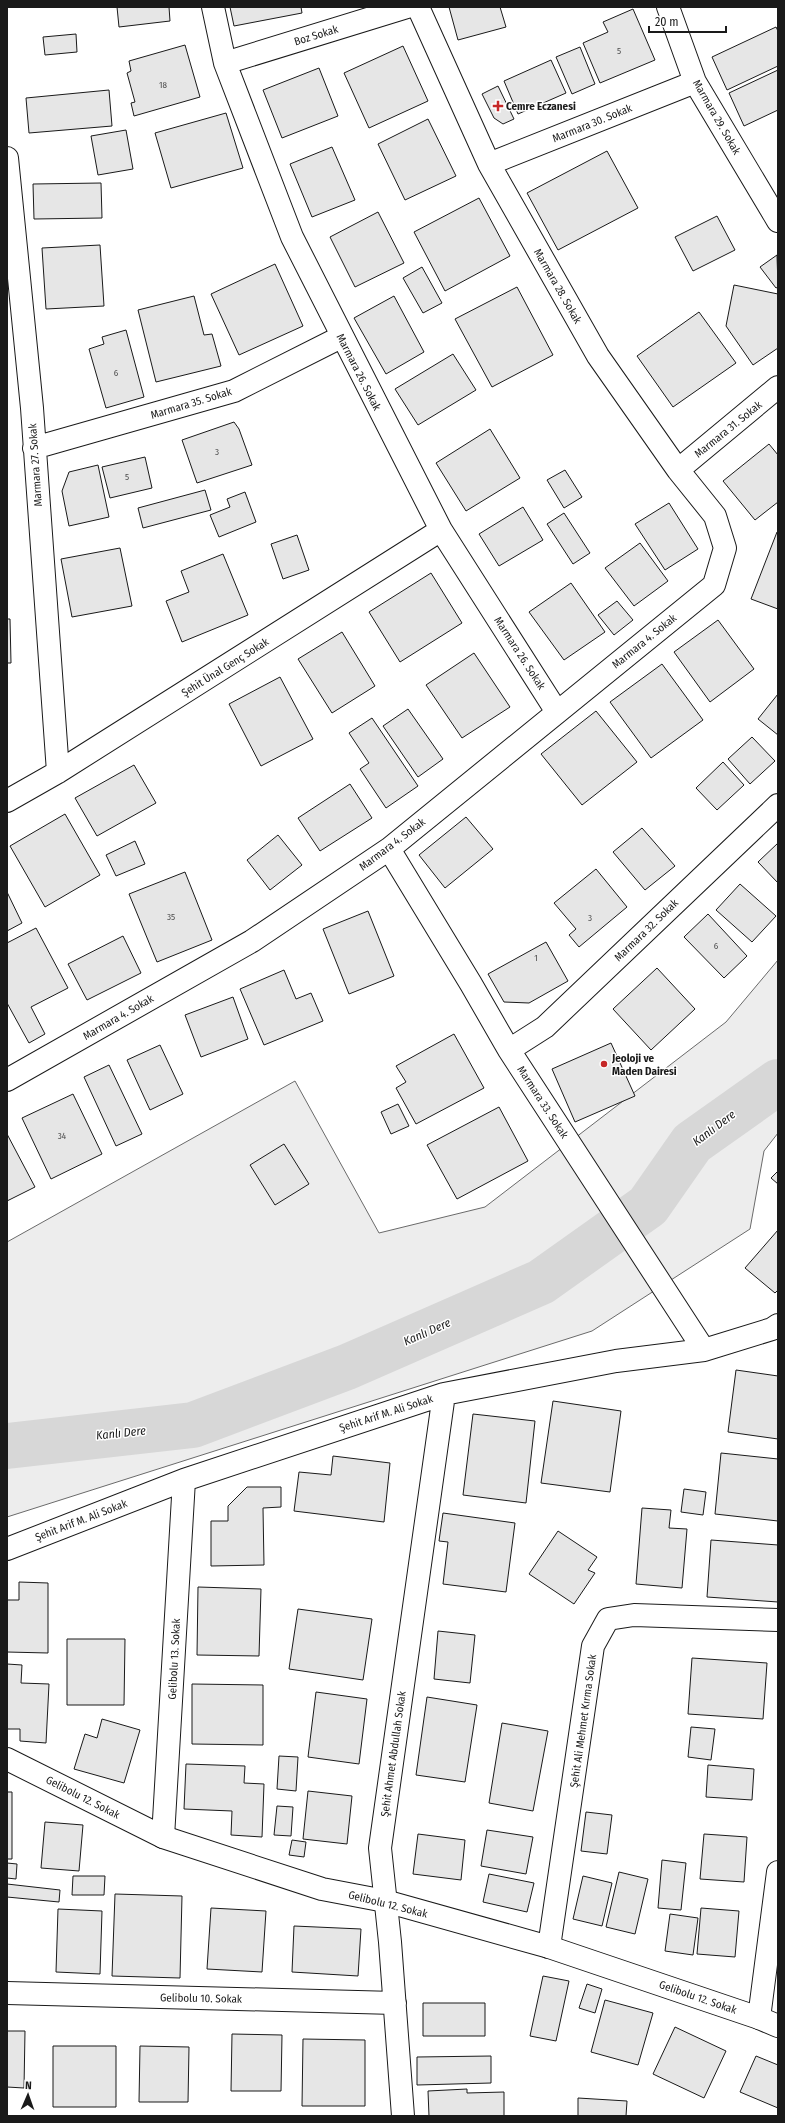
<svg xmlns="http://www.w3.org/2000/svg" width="785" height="2123" font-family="'Fira Sans Condensed',sans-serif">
<rect width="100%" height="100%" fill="#fff"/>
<path fill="#ededed" stroke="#6a6a6a" d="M 778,960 L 778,1133 L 764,1151 L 750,1229 L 592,1331 L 7,1517 L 7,1242 L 295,1081 L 379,1233 L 485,1207 L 726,1022 Z"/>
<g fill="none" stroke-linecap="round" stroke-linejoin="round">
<path stroke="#d7d7d7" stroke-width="46" d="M 7,1446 L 193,1425 L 347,1367 L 541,1282 L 648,1206 L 692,1143 L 778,1082"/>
</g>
<path fill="#e6e6e6" stroke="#1a1a1a" d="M 117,7 L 169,7 L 170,21 L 119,27 Z
M 230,7 L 301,7 L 302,13 L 234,26 Z
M 449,7 L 500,7 L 506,27 L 458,40 Z
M 633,9 L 655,60 L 600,83 L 583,43 L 608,32 L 603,22 Z
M 776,27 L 778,31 L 778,66 L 727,90 L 712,57 Z
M 76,34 L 77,52 L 45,55 L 43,37 Z
M 185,45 L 200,97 L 134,116 L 131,103 L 135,102 L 127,73 L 131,71 L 129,61 Z
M 403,46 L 428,101 L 369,128 L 344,73 Z
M 580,47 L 595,84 L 572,94 L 556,57 Z
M 551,60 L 566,93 L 518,114 L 504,81 Z
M 319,68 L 338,116 L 282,138 L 263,90 Z
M 778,70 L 778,110 L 744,126 L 729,93 Z
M 498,86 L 514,119 L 503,124 L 494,118 L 482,94 Z
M 109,90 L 112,126 L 29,133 L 26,98 Z
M 226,113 L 243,168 L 171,188 L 155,133 Z
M 428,119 L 456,176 L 405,200 L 378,144 Z
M 126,130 L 133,169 L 98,175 L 91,136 Z
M 332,147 L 355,200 L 312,217 L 290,164 Z
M 607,151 L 638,208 L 558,250 L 527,193 Z
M 101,183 L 102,218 L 34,219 L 33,184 Z
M 479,198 L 510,256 L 445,291 L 414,232 Z
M 378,212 L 404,263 L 355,287 L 330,237 Z
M 717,216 L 735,250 L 693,271 L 675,237 Z
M 100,245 L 104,306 L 46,309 L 42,248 Z
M 777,255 L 778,287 L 776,288 L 760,267 Z
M 275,264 L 303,326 L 239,355 L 211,294 Z
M 422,267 L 442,303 L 423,313 L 403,278 Z
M 734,285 L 778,294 L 778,348 L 753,365 L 726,326 Z
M 517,287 L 553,355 L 492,387 L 455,319 Z
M 194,296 L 204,335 L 212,334 L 221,366 L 156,382 L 138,310 Z
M 394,296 L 424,352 L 386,374 L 354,318 Z
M 699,312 L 736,363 L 673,407 L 637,356 Z
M 126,330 L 144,397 L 106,408 L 89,349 L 104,344 L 102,337 Z
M 453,354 L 476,390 L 418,425 L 395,389 Z
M 234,422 L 239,429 L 252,465 L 197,483 L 182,440 Z
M 490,429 L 520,478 L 466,511 L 436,463 Z
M 769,444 L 778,455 L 778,502 L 755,520 L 723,481 Z
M 145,457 L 152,488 L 110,498 L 102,467 Z
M 98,465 L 109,517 L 69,526 L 62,491 L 69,472 Z
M 565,470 L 582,497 L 564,508 L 547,480 Z
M 205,490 L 211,510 L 143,528 L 138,508 Z
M 245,492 L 256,522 L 219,537 L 210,515 L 230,507 L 227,499 Z
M 669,503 L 698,549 L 665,570 L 635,524 Z
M 523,507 L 543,540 L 499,566 L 479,534 Z
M 564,513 L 590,553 L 573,564 L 547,524 Z
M 777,532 L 778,533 L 778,609 L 751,599 Z
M 297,535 L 309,570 L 283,579 L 271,544 Z
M 640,543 L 668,581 L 634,606 L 605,568 Z
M 120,548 L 132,606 L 72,617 L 61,559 Z
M 223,554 L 248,615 L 182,642 L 166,601 L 189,592 L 181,571 Z
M 431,573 L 462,623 L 400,662 L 369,612 Z
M 571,583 L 605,632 L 564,660 L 529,612 Z
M 617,601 L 633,620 L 614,635 L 598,615 Z
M 7,619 L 10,619 L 11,663 L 7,663 Z
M 718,620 L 754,669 L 710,702 L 674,652 Z
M 342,632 L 375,686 L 332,713 L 298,659 Z
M 474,653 L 510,707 L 462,738 L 426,685 Z
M 662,664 L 703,720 L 651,758 L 610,702 Z
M 280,677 L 313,739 L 261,766 L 229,704 Z
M 778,694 L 778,735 L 758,719 Z
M 408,709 L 443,759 L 418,777 L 383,726 Z
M 596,711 L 637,762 L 582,805 L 541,754 Z
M 372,718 L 418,786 L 386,808 L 360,769 L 369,763 L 349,733 Z
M 752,737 L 775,761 L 750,784 L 728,759 Z
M 723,762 L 744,785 L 717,810 L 696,788 Z
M 134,765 L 156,803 L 97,836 L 75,798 Z
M 350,784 L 372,818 L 320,851 L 298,818 Z
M 65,814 L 100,875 L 45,907 L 10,846 Z
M 466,817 L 493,849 L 445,888 L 419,855 Z
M 642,828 L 675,866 L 645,890 L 613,852 Z
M 278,835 L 302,865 L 270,890 L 247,860 Z
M 135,841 L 145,864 L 116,876 L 106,855 Z
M 778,843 L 778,883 L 758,862 Z
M 596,869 L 627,907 L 579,947 L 569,935 L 576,929 L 554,903 Z
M 185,872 L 212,940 L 157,962 L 129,894 Z
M 740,884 L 776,916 L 752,942 L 716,910 Z
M 7,892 L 22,923 L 7,931 Z
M 368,911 L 394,976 L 349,994 L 323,929 Z
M 708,914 L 747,956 L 724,978 L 684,937 Z
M 36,928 L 68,988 L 31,1007 L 45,1034 L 29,1043 L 7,1003 L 7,943 Z
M 123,936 L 141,973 L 87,1000 L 68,964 Z
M 546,942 L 568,981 L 529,1003 L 504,1002 L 488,974 Z
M 657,968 L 695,1009 L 651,1050 L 613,1009 Z
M 284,970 L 296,999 L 311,993 L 323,1021 L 264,1045 L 240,989 Z
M 233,997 L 248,1039 L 201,1057 L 185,1015 Z
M 454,1034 L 484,1088 L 416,1124 L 396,1088 L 406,1082 L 396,1066 Z
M 611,1043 L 635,1096 L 575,1122 L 552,1069 Z
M 160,1045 L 183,1094 L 150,1110 L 127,1060 Z
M 109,1065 L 142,1134 L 116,1146 L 84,1077 Z
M 73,1094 L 102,1154 L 51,1179 L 22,1118 Z
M 398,1104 L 409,1126 L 391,1134 L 381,1112 Z
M 499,1107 L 528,1161 L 457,1199 L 427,1145 Z
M 7,1134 L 35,1187 L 7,1201 Z
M 284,1144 L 309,1184 L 275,1205 L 250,1165 Z
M 778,1171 L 778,1184 L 771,1178 Z
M 778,1230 L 778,1290 L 775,1293 L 745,1268 Z
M 736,1370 L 778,1376 L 778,1439 L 728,1432 Z
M 553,1401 L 621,1411 L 610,1492 L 541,1483 Z
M 473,1414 L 535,1421 L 526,1503 L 463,1495 Z
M 721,1453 L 778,1459 L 778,1521 L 715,1514 Z
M 333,1456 L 390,1463 L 384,1522 L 294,1511 L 299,1472 L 331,1475 Z
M 247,1487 L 281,1487 L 281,1507 L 263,1508 L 264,1565 L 211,1566 L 211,1521 L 228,1521 L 228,1506 Z
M 684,1489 L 706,1492 L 703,1515 L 681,1512 Z
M 642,1508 L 671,1510 L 669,1528 L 687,1529 L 682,1588 L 636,1584 Z
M 443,1513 L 515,1523 L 506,1592 L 443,1584 L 448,1542 L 439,1541 Z
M 558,1531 L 597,1557 L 588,1570 L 595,1573 L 574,1604 L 529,1574 Z
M 711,1540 L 778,1545 L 778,1602 L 707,1597 Z
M 19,1582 L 48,1583 L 48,1653 L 7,1652 L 7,1600 L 19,1600 Z
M 198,1587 L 261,1589 L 259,1656 L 197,1655 Z
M 298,1609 L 372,1619 L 363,1680 L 289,1669 Z
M 438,1631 L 475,1635 L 470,1683 L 434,1679 Z
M 67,1639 L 125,1639 L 124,1705 L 67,1705 Z
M 692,1658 L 767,1663 L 763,1719 L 688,1714 Z
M 7,1664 L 22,1665 L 21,1683 L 49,1684 L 46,1743 L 20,1741 L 20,1729 L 7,1729 Z
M 192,1684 L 263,1685 L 263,1745 L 192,1744 Z
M 316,1692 L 367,1699 L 359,1764 L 308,1757 Z
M 427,1697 L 477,1705 L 465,1782 L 416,1775 Z
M 102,1719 L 140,1730 L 124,1783 L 74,1769 L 85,1734 L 97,1738 Z
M 502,1723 L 548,1731 L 533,1811 L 489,1803 Z
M 691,1727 L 715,1729 L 711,1760 L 688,1757 Z
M 279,1756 L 298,1757 L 296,1791 L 277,1789 Z
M 186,1764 L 245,1766 L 244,1783 L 264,1784 L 262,1837 L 231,1835 L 232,1811 L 184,1809 Z
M 708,1765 L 754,1769 L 752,1800 L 706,1797 Z
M 308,1791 L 352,1796 L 347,1844 L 303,1839 Z
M 7,1792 L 12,1792 L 12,1859 L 7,1859 Z
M 277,1806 L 293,1807 L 291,1836 L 274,1835 Z
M 586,1812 L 612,1815 L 607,1854 L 581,1851 Z
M 45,1822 L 83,1825 L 79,1871 L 41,1868 Z
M 487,1830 L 533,1837 L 526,1874 L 481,1866 Z
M 418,1834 L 465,1840 L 461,1880 L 413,1874 Z
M 704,1834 L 747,1837 L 744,1882 L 700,1879 Z
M 292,1840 L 306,1842 L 304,1857 L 289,1855 Z
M 662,1860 L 686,1863 L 681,1910 L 658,1908 Z
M 7,1863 L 17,1864 L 16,1879 L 7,1878 Z
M 619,1872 L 648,1879 L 635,1934 L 606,1927 Z
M 489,1874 L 534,1883 L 527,1912 L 483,1902 Z
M 73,1876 L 105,1876 L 104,1895 L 72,1895 Z
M 583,1876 L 612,1883 L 602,1926 L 573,1919 Z
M 7,1884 L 60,1890 L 59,1902 L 7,1897 Z
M 115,1894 L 182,1896 L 180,1978 L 112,1976 Z
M 211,1908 L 266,1911 L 262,1972 L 207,1969 Z
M 701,1908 L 739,1911 L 735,1957 L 697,1954 Z
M 58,1909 L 102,1911 L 100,1974 L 56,1972 Z
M 670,1914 L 698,1918 L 693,1955 L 665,1951 Z
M 294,1926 L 361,1929 L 358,1976 L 292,1972 Z
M 543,1976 L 569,1981 L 556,2041 L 530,2036 Z
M 587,1984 L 602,1989 L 595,2013 L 579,2008 Z
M 605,2000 L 653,2013 L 638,2065 L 591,2052 Z
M 423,2003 L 485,2003 L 485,2036 L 423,2036 Z
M 675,2027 L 726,2051 L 704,2098 L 653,2074 Z
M 7,2031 L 25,2031 L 24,2088 L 7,2087 Z
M 232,2034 L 282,2035 L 281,2091 L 231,2091 Z
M 303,2039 L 365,2040 L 365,2106 L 302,2106 Z
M 53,2046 L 116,2046 L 116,2107 L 53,2107 Z
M 140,2046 L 189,2047 L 188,2102 L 139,2102 Z
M 491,2056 L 491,2083 L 417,2085 L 417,2057 Z
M 756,2056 L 778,2065 L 778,2108 L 740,2092 Z
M 467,2089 L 467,2093 L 504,2092 L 504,2116 L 429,2116 L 428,2091 Z
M 578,2098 L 627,2101 L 626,2116 L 578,2116 Z"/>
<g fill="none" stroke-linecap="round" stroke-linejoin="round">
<defs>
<path id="minor" d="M 213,7 L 225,63 L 292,237 L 441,530 L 557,712
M 668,7 L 695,82 L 778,221
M 225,63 L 407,7
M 7,158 L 32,408 L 58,772
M 489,164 L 695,82
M 34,448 L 234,391 L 341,337
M 678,470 L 778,387
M 7,801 L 58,772 L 441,530
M 389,849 L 471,984 L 509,1050 L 704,1350
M 509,1050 L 545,1027 L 778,805
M 7,1080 L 252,941 L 389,849 L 714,585 L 725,548 L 715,516 L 678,470 L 598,356 L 489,164 L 418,7
M 7,1549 L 184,1480 L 444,1394 L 616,1361 L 704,1350 L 772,1329 L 778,1325
M 163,1837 L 184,1480
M 549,1947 L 593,1646 L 608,1619 L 634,1615 L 778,1620
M 7,1993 L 395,2003
M 759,2018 L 778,1872
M 403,2116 L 390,1942 L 380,1848 L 444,1394"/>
<path id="tertiary" d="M 7,1759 L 163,1837 L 322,1889 L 385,1901 L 549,1947 L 759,2018 L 778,2026"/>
</defs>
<use href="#minor" stroke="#1a1a1a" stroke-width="24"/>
<use href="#tertiary" stroke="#1a1a1a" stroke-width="24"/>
<use href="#minor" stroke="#fff" stroke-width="22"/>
<use href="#tertiary" stroke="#fff" stroke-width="22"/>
</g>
<g fill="#c62828" stroke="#fff" stroke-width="1.5">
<path d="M496 100h4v4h4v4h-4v4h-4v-4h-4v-4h4z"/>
<circle cx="604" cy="1064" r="4"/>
</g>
<g text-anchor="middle" stroke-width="3" stroke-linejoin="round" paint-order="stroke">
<g font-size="9" fill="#4d4d4d">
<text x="619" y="54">5</text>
<text x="163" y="88">18</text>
<text x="116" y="376">6</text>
<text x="217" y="455">3</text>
<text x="127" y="480">5</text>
<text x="171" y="920">35</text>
<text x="590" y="921">3</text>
<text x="716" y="949">6</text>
<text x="536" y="961">1</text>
<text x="62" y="1139">34</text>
</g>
<g font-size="11" fill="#1a1a1a" stroke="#fff">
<text transform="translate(316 35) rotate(-17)" y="4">Boz Sokak</text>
<text transform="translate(717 117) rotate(60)" y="4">Marmara 29. Sokak</text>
<text transform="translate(592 123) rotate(-22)" y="4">Marmara 30. Sokak</text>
<text transform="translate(558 286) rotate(60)" y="4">Marmara 28. Sokak</text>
<text transform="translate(359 372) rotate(63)" y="4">Marmara 26. Sokak</text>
<text transform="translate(191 403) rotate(-17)" y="4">Marmara 35. Sokak</text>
<text transform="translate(728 429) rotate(-39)" y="4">Marmara 31. Sokak</text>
<text transform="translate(35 465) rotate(-94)" y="4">Marmara 27. Sokak</text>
<text transform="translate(644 641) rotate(-39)" y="4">Marmara 4. Sokak</text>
<text transform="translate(520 653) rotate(57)" y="4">Marmara 26. Sokak</text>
<text transform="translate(225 667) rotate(-32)" y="4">Şehit Ünal Genç Sokak</text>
<text transform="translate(392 844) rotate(-37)" y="4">Marmara 4. Sokak</text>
<text transform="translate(646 930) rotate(-44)" y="4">Marmara 32. Sokak</text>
<text transform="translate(118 1017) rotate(-30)" y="4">Marmara 4. Sokak</text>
<text transform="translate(543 1102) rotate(57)" y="4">Marmara 33. Sokak</text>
<text transform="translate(386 1413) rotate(-18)" y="4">Şehit Arif M. Ali Sokak</text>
<text transform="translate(81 1520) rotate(-21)" y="4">Şehit Arif M. Ali Sokak</text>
<text transform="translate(174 1659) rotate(-87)" y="4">Gelibolu 13. Sokak</text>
<text transform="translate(583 1721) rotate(-82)" y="4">Şehit Ali Mehmet Kırma Sokak</text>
<text transform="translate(393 1754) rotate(-82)" y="4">Şehit Ahmet Abdullah Sokak</text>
<text transform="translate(83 1797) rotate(27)" y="4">Gelibolu 12. Sokak</text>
<text transform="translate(388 1904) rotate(14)" y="4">Gelibolu 12. Sokak</text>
<text transform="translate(698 1997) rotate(19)" y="4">Gelibolu 12. Sokak</text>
<text transform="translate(201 1998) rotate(1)" y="4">Gelibolu 10. Sokak</text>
</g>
<g font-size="11" font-weight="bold" fill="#1a1a1a" stroke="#fff" text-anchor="start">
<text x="506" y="110">Cemre Eczanesi</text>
<text x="612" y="1062">Jeoloji ve<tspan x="612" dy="13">Maden Dairesi</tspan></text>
</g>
<g font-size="12" font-style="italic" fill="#1a1a1a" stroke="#fff">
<text transform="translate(714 1128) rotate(-37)" y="4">Kanlı Dere</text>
<text transform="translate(427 1332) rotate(-24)" y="4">Kanlı Dere</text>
<text transform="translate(121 1433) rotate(-6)" y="4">Kanlı Dere</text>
</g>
</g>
<rect width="785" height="2123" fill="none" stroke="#1a1a1a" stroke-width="16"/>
<g transform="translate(28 2095) rotate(2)" stroke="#ffffff" stroke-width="3" paint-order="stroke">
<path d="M0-3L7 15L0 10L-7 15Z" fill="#1a1a1a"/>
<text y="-6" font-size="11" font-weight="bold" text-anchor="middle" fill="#1a1a1a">N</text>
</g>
<path d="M649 26v6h77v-6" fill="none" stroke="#1a1a1a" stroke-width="2"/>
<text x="655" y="26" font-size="12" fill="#1a1a1a" stroke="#ffffff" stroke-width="3" paint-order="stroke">20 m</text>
</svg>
